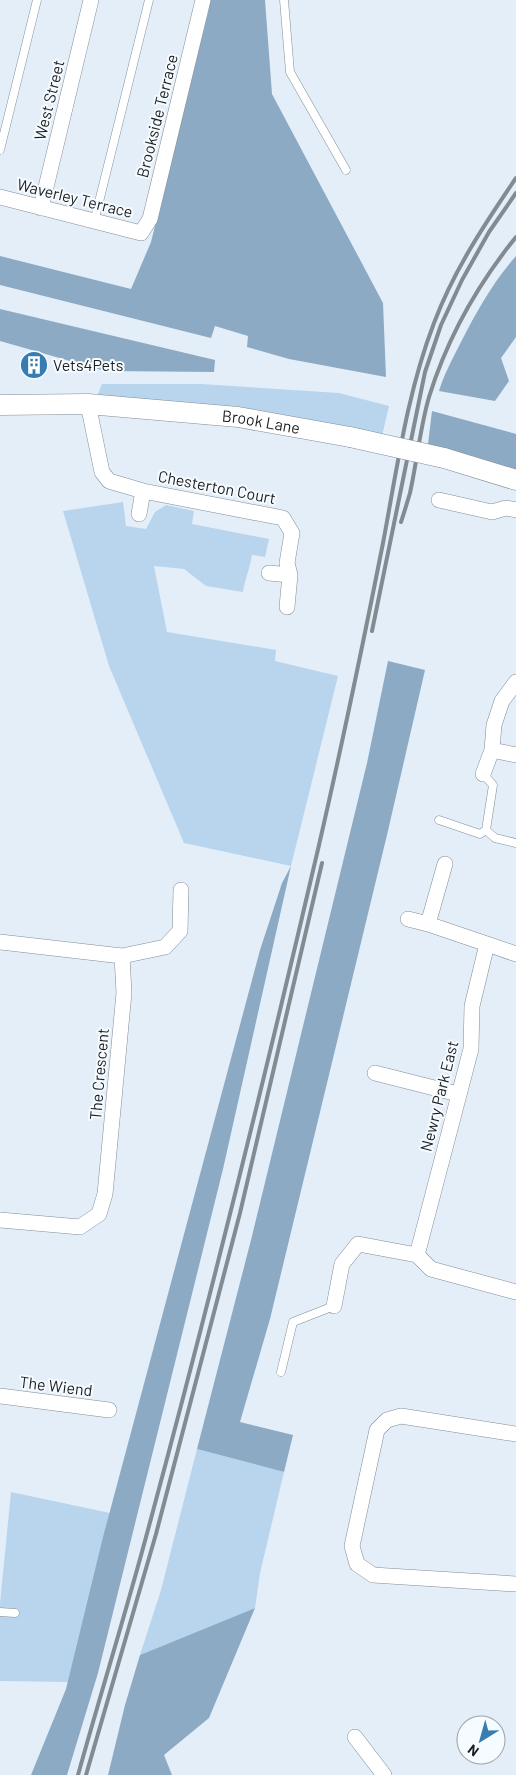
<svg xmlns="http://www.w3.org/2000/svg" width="516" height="1775" font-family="Barlow,sans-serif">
<rect width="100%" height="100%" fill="#e3eef8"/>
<path fill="#b9d5ee" d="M 102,384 L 201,384 L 339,393 L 389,406 L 382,436 L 96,399 Z
M 123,502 L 126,526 L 146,529 L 155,512 L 166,505 L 194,511 L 192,524 L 269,539 L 265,557 L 252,555 C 250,568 245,579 243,592 L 206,586 L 184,569 L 154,566 L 167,632 L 276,650 L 275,661 L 338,676 L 291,866 L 184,843 L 109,666 L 63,511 Z
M 197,1449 L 284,1472 L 260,1573 L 255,1608 L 140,1655 L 161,1590 Z
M 11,1492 L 110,1513 L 68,1682 L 0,1681 L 0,1603 Z"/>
<path fill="#8caac4" d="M 210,0 L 265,0 L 272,94 L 383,303 L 386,377 L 289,359 L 247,347 L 248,336 L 215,326 L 211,338 L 0,285 L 0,256 L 131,289 L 151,242 L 209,9 Z
M 516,256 L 516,337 L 501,358 L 509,381 L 495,401 L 439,391 C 444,374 453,358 461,342 C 477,311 493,282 516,256 Z
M 0,309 L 215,360 L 214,372 L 105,371 L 0,341 Z
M 432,411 L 516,434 L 516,471 L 428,444 Z
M 388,661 L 425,670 L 387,835 L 270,1319 L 240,1422 L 293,1435 L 284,1472 L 197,1449 L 251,1240 L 367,763 Z
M 291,866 L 223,1169 L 98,1673 L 67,1775 L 31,1775 L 66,1689 L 103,1537 L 260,950 L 282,883 Z
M 255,1608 L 209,1718 L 164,1755 L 172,1775 L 108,1775 L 125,1705 L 140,1655 Z"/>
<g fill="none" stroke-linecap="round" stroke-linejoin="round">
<defs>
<path id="service" d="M 284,0 L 290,72 L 346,170
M 0,150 L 37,0
M 94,222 L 149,0
M 439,820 L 480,834 L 486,830 L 493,785 L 483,774
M 486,830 L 495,838 L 516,843
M 281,1372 L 293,1322 L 334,1306
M 0,1612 L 15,1613"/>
<path id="minor" d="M 0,197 L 141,233 L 150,219 L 203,0
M 41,208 L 91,0
M 88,404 L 102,472 L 109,481 L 143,491 L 283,518 L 292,533 L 287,563 L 290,575 L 287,607
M 439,500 L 492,512 L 506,508 L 516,510
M 139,514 L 143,491
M 269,573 L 290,575
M 492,750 L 516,755
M 483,774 L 492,750 L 494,725 L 502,701 L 516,682
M 408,919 L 428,924 L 487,944
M 428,924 L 445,864
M 0,942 L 122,956 L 124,993 L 105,1194 L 99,1214 L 80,1227 L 0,1220
M 516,954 L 487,944 L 472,1006 L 471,1049 L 417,1255 L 431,1269 L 516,1292
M 122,956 L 165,947 L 180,931 L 181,890
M 375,1073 L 458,1094
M 334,1306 L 342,1264 L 358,1244 L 417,1255
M 0,1396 L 109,1410
M 516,1434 L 401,1416 L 387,1420 L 377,1430 L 352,1546 L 357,1564 L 373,1575 L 516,1584
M 355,1737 L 384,1775"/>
<g id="tertiary">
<path id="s1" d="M 0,405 L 88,404 L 238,417 L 350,437"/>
<path d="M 444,458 L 516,480"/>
</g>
</defs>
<use href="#service" stroke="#838d96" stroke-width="9"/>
<use href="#minor" stroke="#838d96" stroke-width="16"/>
<use href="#tertiary" stroke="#838d96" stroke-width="21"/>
<use href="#service" stroke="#fff" stroke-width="8"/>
<use href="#minor" stroke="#fff" stroke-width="15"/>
<use href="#tertiary" stroke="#fff" stroke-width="20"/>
<path stroke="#838b92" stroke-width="4" d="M 401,522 C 404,513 407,503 410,493 C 417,461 420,428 429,397 C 447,339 478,284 516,237
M 372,631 L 425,372 L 441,325 L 462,280 L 489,232 L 516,193
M 78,1775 C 101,1692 127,1609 149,1526 C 210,1300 266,1073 319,845 C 342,745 363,644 383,543 C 397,469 407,393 434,323 C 454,270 484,225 516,178
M 86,1775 L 156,1534 L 240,1213 L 322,863"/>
<defs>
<path id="tertiary-bridge" d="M 350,437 L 444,458"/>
</defs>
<use href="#tertiary-bridge" stroke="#838d96" stroke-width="21" stroke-linecap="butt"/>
<use href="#tertiary-bridge" stroke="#fff" stroke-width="20"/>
</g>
<defs>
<symbol id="building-disc" viewBox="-11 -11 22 22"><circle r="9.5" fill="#387db2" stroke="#f6fbff"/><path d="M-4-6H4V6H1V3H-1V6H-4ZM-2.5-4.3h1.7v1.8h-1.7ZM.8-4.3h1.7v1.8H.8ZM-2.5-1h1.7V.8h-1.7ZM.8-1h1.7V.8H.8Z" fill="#fff"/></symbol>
</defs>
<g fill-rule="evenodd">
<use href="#building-disc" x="18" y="349" width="32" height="32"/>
</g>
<g text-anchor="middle" stroke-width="4" stroke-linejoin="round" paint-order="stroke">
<g font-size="16" fill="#1a1e21" stroke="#f6fbff">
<text transform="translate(49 100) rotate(-76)" y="6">West Street</text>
<text transform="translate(157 116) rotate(-76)" y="6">Brookside Terrace</text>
<text transform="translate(75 198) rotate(14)" y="6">Waverley Terrace</text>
<text dy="6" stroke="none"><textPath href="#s1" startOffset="262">Brook Lane</textPath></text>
<text transform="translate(217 487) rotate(11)" y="6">Chesterton Court</text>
<text transform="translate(99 1074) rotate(-85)" y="6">The Crescent</text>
<text transform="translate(439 1096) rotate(-76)" y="6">Newry Park East</text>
<text transform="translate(56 1386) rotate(7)" y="6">The Wiend</text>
</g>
<g font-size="16" fill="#1a1e21" stroke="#f6fbff" text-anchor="start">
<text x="53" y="371">Vets4Pets</text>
</g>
</g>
<g transform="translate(481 1740) rotate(217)"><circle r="24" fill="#f6fbff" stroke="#9ea3a6"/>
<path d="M0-4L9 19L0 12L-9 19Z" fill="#387db2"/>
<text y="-8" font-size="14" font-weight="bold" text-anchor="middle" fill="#1a1e21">N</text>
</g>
</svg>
